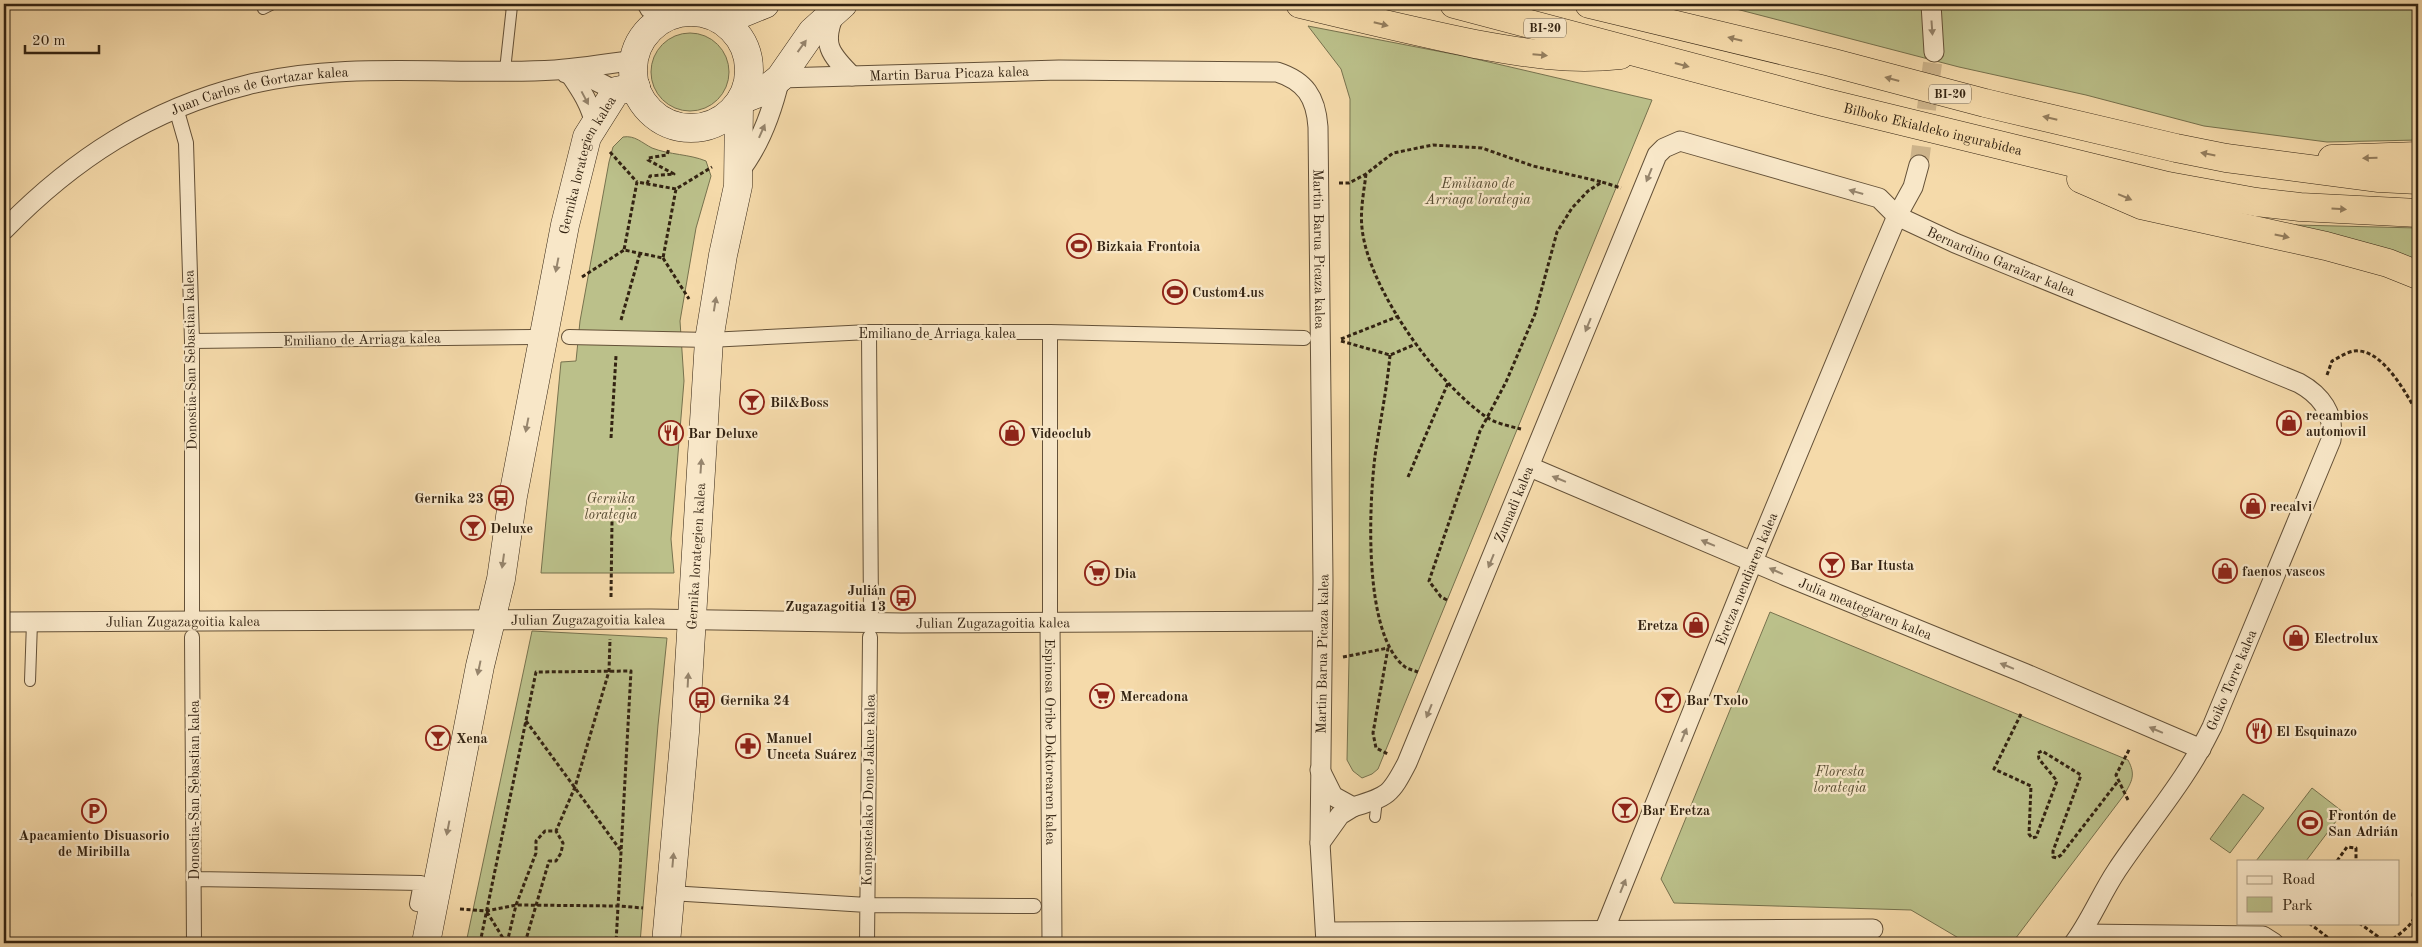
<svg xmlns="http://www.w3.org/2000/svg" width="2422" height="947" font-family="'Old Standard TT',serif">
<rect width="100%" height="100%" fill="#f5daaa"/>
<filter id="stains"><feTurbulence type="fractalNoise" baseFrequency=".004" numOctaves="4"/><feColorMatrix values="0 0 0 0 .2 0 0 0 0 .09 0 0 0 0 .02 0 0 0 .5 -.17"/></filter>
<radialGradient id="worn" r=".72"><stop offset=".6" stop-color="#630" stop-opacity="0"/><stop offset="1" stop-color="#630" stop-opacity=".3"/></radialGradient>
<path fill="#bbc08a" stroke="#77724e" d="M 1717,4 L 2418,4 L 2418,140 L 2327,142 L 2204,126 L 2086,95 L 1959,67 Z
M 1308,26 L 1463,56 L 1652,100 L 1378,769 L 1372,774 L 1362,778 L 1353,771 L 1347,760 L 1349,658 L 1350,99 L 1341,69 Z
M651 72a39 39 0 1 1 78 0a39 39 0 1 1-78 0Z
M 623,137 C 635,135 642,143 652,148 C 670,155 689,154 706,161 L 711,176 L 696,228 L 680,321 L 684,381 L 671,539 L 674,573 L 541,573 L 561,362 L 576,361 L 580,321 L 609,162 L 613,147 Z
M 2296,225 L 2418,228 L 2418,260 Z
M 1770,612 L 2128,760 C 2136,775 2132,781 2124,795 L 2012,943 L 1967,943 L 1911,910 L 1674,903 L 1661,879 Z
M 532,631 L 667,638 L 658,725 L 640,943 L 466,943 Z
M 2312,788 L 2343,812 L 2306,861 L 2256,861 Z
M 2243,794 L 2264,808 L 2230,853 L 2210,839 Z"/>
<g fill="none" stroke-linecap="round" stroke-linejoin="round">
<path stroke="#ceb58c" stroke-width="19" stroke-dasharray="19 9" stroke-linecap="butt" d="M 1919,165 L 1934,52"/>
<defs>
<path id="service" d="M 642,4 L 646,11 L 658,22
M 685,4 L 698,12
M 263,9 L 273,4
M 505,70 L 512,6 L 505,4
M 30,681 L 32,622
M 1375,817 L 1377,800"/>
<path id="pedestrian" d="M 176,108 L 186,143 L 192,341 L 192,613
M 869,332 L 871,612
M 569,337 L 709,340 L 869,332 L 1050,332 L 1304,338
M 192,341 L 533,337
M 1050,621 L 1050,332
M 192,637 L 194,943
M 194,879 L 421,883 L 417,904 L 433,907
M 670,893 L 867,905 L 1034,906
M 867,943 L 870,637"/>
<g id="minor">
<path d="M 1931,4 L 1934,52"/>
<path d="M 835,13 C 821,44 830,54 852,76"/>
<path d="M 566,73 L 594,80 L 616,91"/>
<path d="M 570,74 C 581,90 591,105 595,125"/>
<path id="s1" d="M 738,173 C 760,146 772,112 780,78 L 1059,70 L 1277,72 C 1305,81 1316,97 1318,127 L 1323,581 L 1320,843 L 1326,943"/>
<path id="s2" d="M 4,230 C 73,159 150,109 247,85 C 344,60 456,76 555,70 C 582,68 608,64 634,60"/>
<path id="s3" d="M 1530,467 L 1786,576 L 2024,673 L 2201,749"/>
<path id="s4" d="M 1050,621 L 1052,943"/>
<path id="s5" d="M 4,622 L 651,619 L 901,623 L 1322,621"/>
<path id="s6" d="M 1320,770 L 1333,796 L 1353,807 C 1388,796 1390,796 1407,763 L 1657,155 L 1664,148 L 1680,141 L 1879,198 L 1897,216 L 1955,243 L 2299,383 C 2321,395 2335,414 2331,440 L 2212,727 C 2187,779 2149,822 2117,870 C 2101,894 2091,920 2074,943"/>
<path d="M 1320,843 L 1340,815 L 1353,807"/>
<path d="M 1326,932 L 1873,929"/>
<path d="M 2081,934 L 2263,936 L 2274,943"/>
<path id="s7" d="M 1605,943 L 1604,931 L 1753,561 L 1874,270 L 1897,216 L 1913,187 L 1919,165"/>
</g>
<g id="secondary">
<circle cx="691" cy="70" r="58"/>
<path d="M 718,18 L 738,15 L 765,4"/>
<path d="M 741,100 L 764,91 L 780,78 L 812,32 L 843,4"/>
<path id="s8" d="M 426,943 L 480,666 L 501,579 L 513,496 L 565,225 L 587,137 L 616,91 L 636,87"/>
<path id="s9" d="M 666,943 L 685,732 L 709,340 L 723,255 L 738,186 L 739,104"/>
</g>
<g id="motorway">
<path d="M 1300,4 C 1358,18 1416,32 1475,44 C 1524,53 1570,61 1620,55"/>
<path id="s10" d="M 1454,4 L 1823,102 L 2168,186 L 2256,202 L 2300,207 L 2418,213"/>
<path d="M 1589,4 L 1830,62 L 1985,103 L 2176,148 L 2226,158 L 2379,178 L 2418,180"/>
<path d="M 2332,159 L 2418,156"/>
<path d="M 2081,179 L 2141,205 L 2326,246 L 2388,263 L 2418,275"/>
</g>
</defs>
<use href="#service" stroke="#645138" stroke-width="12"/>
<use href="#pedestrian" stroke="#645138" stroke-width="16"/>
<use href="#minor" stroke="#645138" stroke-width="21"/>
<use href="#secondary" stroke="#332312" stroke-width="29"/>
<use href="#motorway" stroke="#332312" stroke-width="29"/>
<path stroke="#332312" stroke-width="3" stroke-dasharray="4 2.5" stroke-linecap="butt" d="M 610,152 L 637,182
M 1366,174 C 1364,191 1360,210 1362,228 C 1368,288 1436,382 1485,416 C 1494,423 1509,426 1521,429
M 1339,183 L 1349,183 L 1366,174 L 1393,153 L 1433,145 L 1482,148 L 1533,166 L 1602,182
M 647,184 L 650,176 L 674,174 L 648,160 L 648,158 L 667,155 L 669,148
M 676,189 L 637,182 L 624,250 L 663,258 L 676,189 L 712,167
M 663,258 L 689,299
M 582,277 L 624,250
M 621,320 L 640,253
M 1341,339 L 1399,316
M 1341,341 L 1390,355 L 1416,344
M 1390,355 C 1387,389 1380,422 1375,456 C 1369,505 1363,633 1404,666 C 1407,669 1413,670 1418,672
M 2327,375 L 2332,361 C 2338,358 2347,352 2354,351 C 2383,348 2406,394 2418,414
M 611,438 L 616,356
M 1408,477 L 1448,383
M 611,597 L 612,521
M 1447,600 L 1441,597 L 1429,581 L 1480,431 L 1506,382 L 1535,314 L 1557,232 L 1572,208 L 1588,191 L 1602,182 L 1621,188
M 1343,657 L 1388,648 L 1373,733 L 1376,748 L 1388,754
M 2021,714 L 1994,769 L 2031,786 L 2029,834 L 2032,838 L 2036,837 L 2057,781 L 2039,759 L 2038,753 L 2042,751 L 2081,775 L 2053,851 L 2053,857 L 2057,858 L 2061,855 L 2119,780
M 526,721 L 621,851
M 2128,800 L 2116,775 L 2130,748
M 2337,861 L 2347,847 L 2356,848 L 2356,861
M 460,909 L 486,911 L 516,905 L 619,906 L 643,908
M 487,912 L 506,943
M 2309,923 L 2335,943
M 2359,923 L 2387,943
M 480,943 L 536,672 L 631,671 L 616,943
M 507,943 L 516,905 L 536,853 L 536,841 L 545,831 L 556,831 L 575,787 L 609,671 L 610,639
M 525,943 L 549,861 L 556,861 L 561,853 L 563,843 L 556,831
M 2388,943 C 2397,935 2412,927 2415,915 C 2419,905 2407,897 2418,882"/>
<use href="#service" stroke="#f8e7c8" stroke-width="10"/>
<use href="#pedestrian" stroke="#f8e7c8" stroke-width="14"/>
<use href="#minor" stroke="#f8e7c8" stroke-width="19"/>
<use href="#secondary" stroke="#f8e7c8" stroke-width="28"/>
<use href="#motorway" stroke="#f5daaa" stroke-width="28"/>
</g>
<defs><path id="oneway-solid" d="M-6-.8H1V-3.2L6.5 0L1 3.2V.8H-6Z" transform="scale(1.25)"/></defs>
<g fill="#947e5e">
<use href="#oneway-solid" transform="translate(1381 24) rotate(14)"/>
<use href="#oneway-solid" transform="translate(1735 39) rotate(-166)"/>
<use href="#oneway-solid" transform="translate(1540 55) rotate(5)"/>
<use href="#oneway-solid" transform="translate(1682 65) rotate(15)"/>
<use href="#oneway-solid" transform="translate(1892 79) rotate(-165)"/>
<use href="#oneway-solid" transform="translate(2050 118) rotate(-167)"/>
<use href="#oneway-solid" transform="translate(2208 154) rotate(-169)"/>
<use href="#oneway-solid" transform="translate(2370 158) rotate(178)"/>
<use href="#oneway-solid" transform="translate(2125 197) rotate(23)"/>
<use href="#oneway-solid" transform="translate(2339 209) rotate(4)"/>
<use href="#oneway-solid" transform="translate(2282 236) rotate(12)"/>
</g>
<g fill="#96856d">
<use href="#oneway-solid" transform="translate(1932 28) rotate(86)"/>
<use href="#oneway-solid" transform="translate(802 46) rotate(-54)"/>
<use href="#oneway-solid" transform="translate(585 98) rotate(62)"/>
<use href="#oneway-solid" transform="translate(762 131) rotate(-66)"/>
<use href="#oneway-solid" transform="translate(1649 175) rotate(112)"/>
<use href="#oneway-solid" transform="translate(1856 192) rotate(-164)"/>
<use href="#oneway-solid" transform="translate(557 265) rotate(101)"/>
<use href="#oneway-solid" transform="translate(715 304) rotate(-81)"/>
<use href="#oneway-solid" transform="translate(1588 325) rotate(112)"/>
<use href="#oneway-solid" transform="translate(527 425) rotate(101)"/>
<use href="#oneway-solid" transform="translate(701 466) rotate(-86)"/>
<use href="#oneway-solid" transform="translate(1559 479) rotate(-158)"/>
<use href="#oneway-solid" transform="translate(1708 543) rotate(-157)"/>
<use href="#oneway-solid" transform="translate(503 561) rotate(98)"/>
<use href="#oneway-solid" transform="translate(1491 561) rotate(112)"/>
<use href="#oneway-solid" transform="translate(1776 571) rotate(-156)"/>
<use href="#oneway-solid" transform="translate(2007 666) rotate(-158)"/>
<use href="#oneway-solid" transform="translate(479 668) rotate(102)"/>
<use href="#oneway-solid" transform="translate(688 680) rotate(-87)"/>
<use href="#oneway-solid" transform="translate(1429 711) rotate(112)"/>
<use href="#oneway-solid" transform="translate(2156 730) rotate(-157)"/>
<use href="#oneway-solid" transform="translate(1684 735) rotate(-68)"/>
<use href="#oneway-solid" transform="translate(448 828) rotate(101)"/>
<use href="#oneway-solid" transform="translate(673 860) rotate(-85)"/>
<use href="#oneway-solid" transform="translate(1623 886) rotate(-68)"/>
</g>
<defs>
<symbol id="stadium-ring" viewBox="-11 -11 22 22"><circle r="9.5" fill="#f8e7c8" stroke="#8f2418" stroke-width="1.5"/><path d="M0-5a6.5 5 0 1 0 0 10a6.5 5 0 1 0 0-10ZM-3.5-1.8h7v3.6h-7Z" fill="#8f2418"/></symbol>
<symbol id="bar-ring" viewBox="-11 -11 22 22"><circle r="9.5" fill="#f8e7c8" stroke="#8f2418" stroke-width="1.5"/><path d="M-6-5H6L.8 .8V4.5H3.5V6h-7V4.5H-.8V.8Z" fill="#8f2418"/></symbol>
<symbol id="shop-ring" viewBox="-11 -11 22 22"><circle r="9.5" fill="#f8e7c8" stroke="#8f2418" stroke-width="1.5"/><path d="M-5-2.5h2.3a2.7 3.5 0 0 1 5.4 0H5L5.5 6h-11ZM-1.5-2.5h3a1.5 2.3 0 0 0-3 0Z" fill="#8f2418"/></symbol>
<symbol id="restaurant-ring" viewBox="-11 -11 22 22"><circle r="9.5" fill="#f8e7c8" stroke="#8f2418" stroke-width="1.5"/><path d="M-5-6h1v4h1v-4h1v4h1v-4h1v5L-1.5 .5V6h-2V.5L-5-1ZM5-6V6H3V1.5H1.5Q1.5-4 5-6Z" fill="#8f2418"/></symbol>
<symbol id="bus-ring" viewBox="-11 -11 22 22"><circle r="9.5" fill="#f8e7c8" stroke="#8f2418" stroke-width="1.5"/><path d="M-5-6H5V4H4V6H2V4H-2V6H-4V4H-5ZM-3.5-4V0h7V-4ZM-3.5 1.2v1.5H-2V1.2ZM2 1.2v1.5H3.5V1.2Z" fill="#8f2418"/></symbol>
<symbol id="supermarket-ring" viewBox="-11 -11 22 22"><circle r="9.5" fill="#f8e7c8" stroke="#8f2418" stroke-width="1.5"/><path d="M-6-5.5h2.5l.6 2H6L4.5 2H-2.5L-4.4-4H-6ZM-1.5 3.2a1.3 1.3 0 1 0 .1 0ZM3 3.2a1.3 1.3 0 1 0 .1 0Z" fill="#8f2418"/></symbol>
<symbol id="pharmacy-ring" viewBox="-11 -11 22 22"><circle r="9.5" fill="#f8e7c8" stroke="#8f2418" stroke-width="1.5"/><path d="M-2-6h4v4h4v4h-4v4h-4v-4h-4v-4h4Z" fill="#8f2418"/></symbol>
<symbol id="parking-ring" viewBox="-11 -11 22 22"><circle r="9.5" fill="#f8e7c8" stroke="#8f2418" stroke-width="1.5"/><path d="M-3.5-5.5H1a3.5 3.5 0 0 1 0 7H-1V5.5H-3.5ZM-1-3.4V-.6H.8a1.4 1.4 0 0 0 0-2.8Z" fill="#8f2418"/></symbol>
</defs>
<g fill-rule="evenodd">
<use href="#stadium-ring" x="1065" y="232" width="28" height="28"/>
<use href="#stadium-ring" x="1161" y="278" width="28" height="28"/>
<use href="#bar-ring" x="738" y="388" width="28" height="28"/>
<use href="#shop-ring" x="2275" y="409" width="28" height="28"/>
<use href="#restaurant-ring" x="657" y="419" width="28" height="28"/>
<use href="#shop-ring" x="998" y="419" width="28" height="28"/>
<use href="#bus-ring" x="487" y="484" width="28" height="28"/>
<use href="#shop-ring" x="2239" y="492" width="28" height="28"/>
<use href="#bar-ring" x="459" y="514" width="28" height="28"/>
<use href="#bar-ring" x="1818" y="551" width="28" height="28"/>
<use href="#shop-ring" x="2211" y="557" width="28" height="28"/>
<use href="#supermarket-ring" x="1083" y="559" width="28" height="28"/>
<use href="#bus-ring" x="889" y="584" width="28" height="28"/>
<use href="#shop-ring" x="1682" y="611" width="28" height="28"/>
<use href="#shop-ring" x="2282" y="624" width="28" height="28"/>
<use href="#supermarket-ring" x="1088" y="682" width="28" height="28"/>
<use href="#bus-ring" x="688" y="686" width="28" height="28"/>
<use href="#bar-ring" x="1654" y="686" width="28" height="28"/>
<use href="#restaurant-ring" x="2245" y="717" width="28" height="28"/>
<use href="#bar-ring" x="424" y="724" width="28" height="28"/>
<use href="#pharmacy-ring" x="734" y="732" width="28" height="28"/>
<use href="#bar-ring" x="1611" y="796" width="28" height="28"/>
<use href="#parking-ring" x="80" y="797" width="28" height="28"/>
<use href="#stadium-ring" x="2296" y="809" width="28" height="28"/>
</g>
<g text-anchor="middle" stroke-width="4.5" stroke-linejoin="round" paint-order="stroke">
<g fill="#f8e7c8" stroke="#6e5e49" stroke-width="1">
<rect x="1524" y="18.5" width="42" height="19" rx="4"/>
<rect x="1929" y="84.5" width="42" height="19" rx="4"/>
</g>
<g font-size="12" font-weight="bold" fill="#332312">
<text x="1545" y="32">BI-20</text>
<text x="1950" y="98">BI-20</text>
</g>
<g font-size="14" fill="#332312" stroke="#f8e7c8">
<text dy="5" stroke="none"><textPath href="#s1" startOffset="274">Martin Barua Picaza kalea</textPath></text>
<text dy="5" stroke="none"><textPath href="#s2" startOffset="298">Juan Carlos de Gortazar kalea</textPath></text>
<text dy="5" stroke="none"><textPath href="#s10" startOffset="495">Bilboko Ekialdeko ingurabidea</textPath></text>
<text dy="5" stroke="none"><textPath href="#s8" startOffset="796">Gernika lorategien kalea</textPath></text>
<text dy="5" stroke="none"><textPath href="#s1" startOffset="798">Martin Barua Picaza kalea</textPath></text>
<text dy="5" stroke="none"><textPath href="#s6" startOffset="1156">Bernardino Garaizar kalea</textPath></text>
<text x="937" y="338">Emiliano de Arriaga kalea</text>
<text transform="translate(362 339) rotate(-1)" y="5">Emiliano de Arriaga kalea</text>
<text transform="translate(190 360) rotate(-91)" y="5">Donostia-San Sebastian kalea</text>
<text dy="5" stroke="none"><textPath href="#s6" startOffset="405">Zumadi kalea</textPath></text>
<text dy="5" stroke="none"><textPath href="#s9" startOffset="388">Gernika lorategien kalea</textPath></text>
<text dy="5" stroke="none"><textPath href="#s7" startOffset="392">Eretza mendiaren kalea</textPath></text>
<text dy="5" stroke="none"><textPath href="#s3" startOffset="364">Julia meategiaren kalea</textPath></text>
<text dy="5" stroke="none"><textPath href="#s5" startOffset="584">Julian Zugazagoitia kalea</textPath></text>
<text dy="5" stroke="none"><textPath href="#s5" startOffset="179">Julian Zugazagoitia kalea</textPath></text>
<text dy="5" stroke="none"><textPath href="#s5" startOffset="989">Julian Zugazagoitia kalea</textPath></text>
<text transform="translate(1322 654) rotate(-89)" y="5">Martin Barua Picaza kalea</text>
<text transform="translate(2231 680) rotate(-67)" y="5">Goiko Torre kalea</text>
<text dy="5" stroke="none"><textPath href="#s4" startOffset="121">Espinosa Oribe Doktorearen kalea</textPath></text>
<text transform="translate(194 790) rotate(-90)" y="5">Donostia-San Sebastian kalea</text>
<text transform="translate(868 790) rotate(-89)" y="5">Konpostelako Done Jakue kalea</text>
</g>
<g font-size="14" font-style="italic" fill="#554a30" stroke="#f8e7c8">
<text x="1478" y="188">Emiliano de<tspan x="1478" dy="16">Arriaga lorategia</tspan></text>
<text x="611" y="503">Gernika<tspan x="611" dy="16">lorategia</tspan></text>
<text x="1840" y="776">Floresta<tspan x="1840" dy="16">lorategia</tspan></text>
</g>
<g font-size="14" font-weight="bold" fill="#332312" stroke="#f8e7c8" text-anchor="start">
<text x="1096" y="251">Bizkaia Frontoia</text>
<text x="1192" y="297">Custom4.us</text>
<text x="770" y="407">Bil&amp;Boss</text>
<text x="2306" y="420">recambios<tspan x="2306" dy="16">automovil</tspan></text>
<text x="688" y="438">Bar Deluxe</text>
<text x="1030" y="438">Videoclub</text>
<text x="484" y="503" text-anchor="end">Gernika 23</text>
<text x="2270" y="511">recalvi</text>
<text x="490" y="533">Deluxe</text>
<text x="1850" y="570">Bar Itusta</text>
<text x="2242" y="576">faenos vascos</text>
<text x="1114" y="578">Dia</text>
<text x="886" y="595" text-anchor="end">Julián<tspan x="886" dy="16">Zugazagoitia 13</tspan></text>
<text x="1678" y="630" text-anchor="end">Eretza</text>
<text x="2314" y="643">Electrolux</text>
<text x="1120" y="701">Mercadona</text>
<text x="720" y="705">Gernika 24</text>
<text x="1686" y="705">Bar Txolo</text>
<text x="2276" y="736">El Esquinazo</text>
<text x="456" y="743">Xena</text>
<text x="766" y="743">Manuel<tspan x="766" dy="16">Unceta Suárez</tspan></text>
<text x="1642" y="815">Bar Eretza</text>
<text x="2328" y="820">Frontón de<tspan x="2328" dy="16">San Adrián</tspan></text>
<text x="94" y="840" text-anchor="middle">Apacamiento Disuasorio<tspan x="94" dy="16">de Miribilla</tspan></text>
</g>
</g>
<rect width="2422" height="947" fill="none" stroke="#f5daaa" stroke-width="20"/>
<rect x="5" y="5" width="2412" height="937" fill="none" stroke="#332312" stroke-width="2.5"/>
<rect x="10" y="10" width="2402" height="927" fill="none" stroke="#332312"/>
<rect x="2237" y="860" width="162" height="65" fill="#f8e7c8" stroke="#a9997f"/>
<rect x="2247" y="876" width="25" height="8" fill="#f8e7c8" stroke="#a9997f"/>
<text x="2282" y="884" font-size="15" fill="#332312">Road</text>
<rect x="2247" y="897" width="25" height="15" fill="#bbc08a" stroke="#a9997f"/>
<text x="2282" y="910" font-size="15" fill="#332312">Park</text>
<path d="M25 45v8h74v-8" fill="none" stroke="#332312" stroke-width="2.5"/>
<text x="32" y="45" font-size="15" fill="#332312" stroke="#f8e7c8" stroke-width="4" paint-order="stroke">20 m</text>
<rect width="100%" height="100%" filter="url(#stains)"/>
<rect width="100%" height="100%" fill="url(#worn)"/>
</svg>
